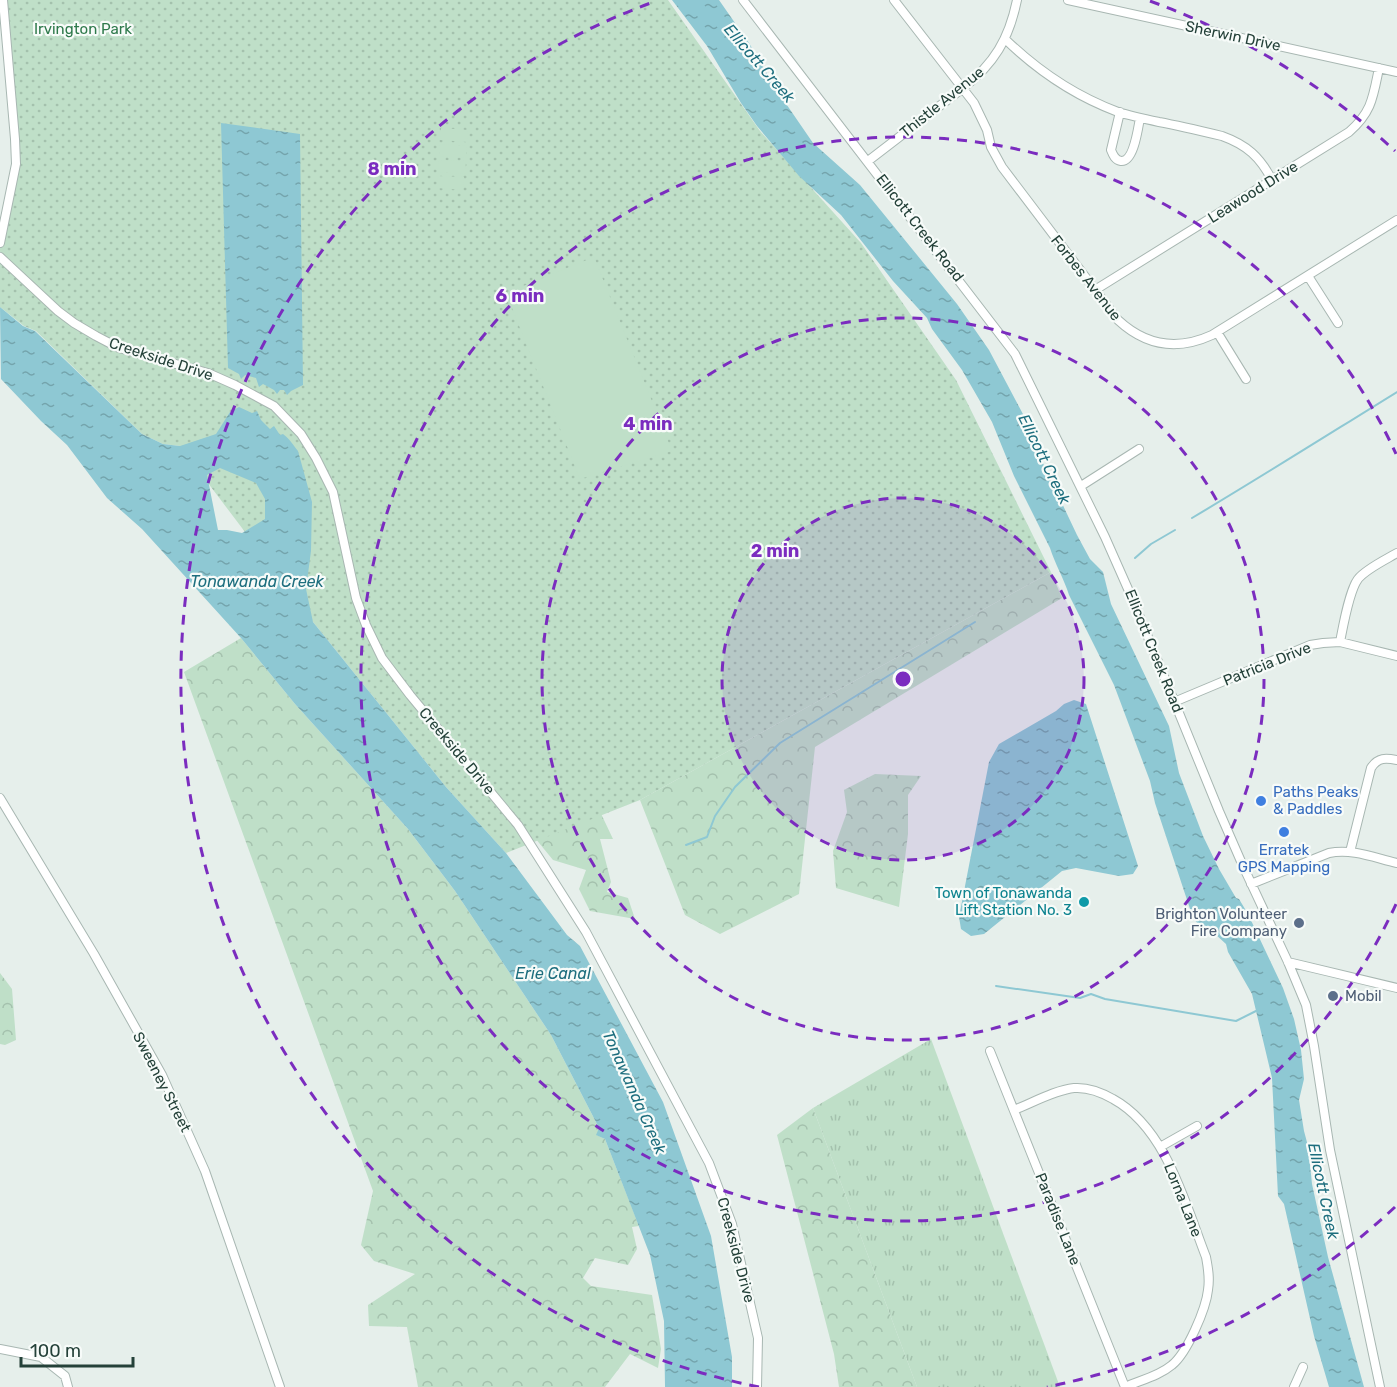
<svg xmlns="http://www.w3.org/2000/svg" width="1397" height="1387" font-family="Rubik,sans-serif">
<defs>
<pattern id="grass-tufts" width="24" height="20" patternUnits="userSpaceOnUse" patternTransform="scale(1.5)"><rect width="24" height="20" fill="#bfdfc8"/><path d="M3 7l-1-3M5 7V3M7 7l1-3M15 17l-1-3M17 17v-4M19 17l1-3" fill="none" stroke="#a4c1ad"/></pattern>
<pattern id="forest-crowns" width="20" height="18" patternUnits="userSpaceOnUse" patternTransform="scale(1.5)"><rect width="20" height="18" fill="#bfdfc8"/><path d="M2 6a3 3 0 1 1 6 0M12 15a3 3 0 1 1 6 0" fill="none" stroke="#a4c1ad"/></pattern>
<pattern id="park-dots" width="8" height="8" patternUnits="userSpaceOnUse" patternTransform="scale(1.5)"><rect width="8" height="8" fill="#bfdfc8"/><path d="M2 2h.1M6 6h.1" fill="none" stroke="#a4c1ad" stroke-width="1.8" stroke-linecap="round"/></pattern>
<pattern id="water-ripples" width="26" height="14" patternUnits="userSpaceOnUse" patternTransform="scale(1.5)"><rect width="26" height="14" fill="#8ec8d3"/><path d="M2 4q2-2 4 0t4 0M15 11q2-2 4 0t4 0" fill="none" stroke="#74a4ac"/></pattern>
</defs>
<rect width="100%" height="100%" fill="#e6efeb"/>
<path fill="url(#grass-tufts)" d="M 931,1039 L 1060,1387 L 917,1387 L 813,1108 Z"/>
<path fill="url(#forest-crowns)" d="M 1051,572 L 1062,598 L 815,747 L 799,894 L 720,934 L 685,915 L 640,800 Z
M 241,638 L 295,704 L 408,829 L 455,891 L 551,1035 L 599,1128 L 597,1135 L 605,1139 L 639,1226 L 632,1227 L 637,1249 L 628,1265 L 595,1258 L 583,1278 L 591,1286 L 652,1295 L 661,1349 L 658,1368 L 630,1354 L 605,1387 L 418,1387 L 407,1327 L 369,1326 L 368,1305 L 415,1274 L 374,1261 L 361,1245 L 373,1191 L 184,672 Z
M 577,763 L 613,839 L 600,839 L 611,882 L 607,892 L 628,898 L 635,919 L 590,911 L 579,889 L 586,870 L 553,860 L 535,838 Z
M 875,774 L 921,776 L 908,795 L 908,834 L 899,907 L 836,888 L 833,851 L 847,812 L 844,790 Z
M 0,973 L 12,989 L 16,1040 L 5,1045 L 0,1044 Z
M 813,1108 L 917,1387 L 839,1387 L 834,1354 L 777,1135 Z"/>
<path fill="url(#park-dots)" d="M 3,0 L 668,0 L 760,131 L 861,243 L 956,380 L 1051,572 L 640,800 L 506,853 L 446,787 L 313,622 L 180,446 L 163,444 L 142,434 L 36,331 L 24,326 L 0,307 L 0,243 L 16,164 Z"/>
<path fill="#bfdfc8" d="M 441,128 L 468,130 L 467,142 L 440,140 Z
M 440,144 L 467,146 L 466,158 L 439,156 Z
M 439,160 L 466,161 L 465,174 L 438,172 Z
M 437,176 L 464,177 L 463,190 L 437,188 Z
M 594,257 L 672,451 L 580,479 L 506,293 Z"/>
<path fill="url(#water-ripples)" fill-rule="evenodd" d="M 672,0 L 719,0 L 749,43 L 778,92 L 813,143 L 860,185 L 957,304 L 989,350 L 1024,416 L 1023,421 L 1077,535 L 1090,559 L 1103,572 L 1111,604 L 1169,726 L 1179,773 L 1203,836 L 1219,869 L 1236,898 L 1239,899 L 1248,914 L 1283,988 L 1294,1019 L 1301,1050 L 1304,1079 L 1299,1100 L 1304,1131 L 1308,1146 L 1312,1184 L 1328,1257 L 1364,1387 L 1329,1387 L 1314,1336 L 1284,1204 L 1278,1196 L 1272,1078 L 1252,994 L 1228,952 L 1226,944 L 1215,934 C 1205,935 1199,925 1193,918 L 1155,803 L 1150,781 L 1114,685 L 1069,595 C 1064,579 1055,564 1050,548 L 1014,476 L 992,422 L 962,370 L 932,329 L 927,318 L 893,281 L 841,215 L 799,176 L 757,126 L 741,103 L 707,46 Z
M 221,123 L 300,134 L 303,385 L 291,391 L 287,395 L 284,390 L 280,390 L 277,394 L 274,390 L 263,384 L 259,387 L 256,378 L 245,375 L 241,379 L 239,374 L 228,368 Z
M 0,307 L 23,326 L 35,331 L 142,434 L 163,444 L 180,446 L 216,434 L 230,412 L 239,407 L 252,413 L 257,411 L 261,420 L 270,429 L 274,426 L 280,435 L 283,434 C 290,439 293,445 298,451 L 312,502 L 311,551 L 306,589 L 313,622 L 446,787 L 506,853 L 567,935 L 580,946 L 663,1102 L 711,1236 L 732,1357 L 732,1387 L 665,1387 L 664,1321 L 650,1255 L 605,1139 L 596,1135 L 599,1128 L 551,1035 L 455,891 L 408,829 L 295,704 L 241,638 L 142,529 L 107,498 L 67,445 L 41,421 L 1,379 ZM 220,468 L 256,483 L 265,499 L 265,519 L 242,533 L 227,530 L 218,530 L 207,475 Z
M 1074,700 L 1086,704 L 1138,866 L 1133,874 L 1119,876 L 1076,868 L 1062,871 L 984,934 L 971,936 L 961,929 L 959,917 L 989,762 L 999,744 L 1056,711 L 1064,704 Z"/>
<g fill="none" stroke-linecap="round" stroke-linejoin="round">
<path stroke="#8ec8d3" stroke-width="2" d="M 1192,518 C 1261,477 1329,434 1397,392
M 1135,558 L 1151,544 L 1175,530
M 686,845 L 707,837 L 715,816 L 735,787 L 780,743 L 975,622
M 996,986 L 1080,998 L 1091,994 L 1105,999 L 1236,1021 L 1256,1011"/>
<defs>
<path id="minor" d="M 743,0 L 1015,354 L 1105,537 L 1132,598 L 1219,811 L 1243,866 L 1288,962 L 1306,1005 L 1314,1046 L 1330,1150 L 1380,1387
M 894,0 L 974,103 L 987,130 L 991,147 L 1002,167 L 1118,320 C 1146,346 1177,351 1212,335 L 1397,220
M 1068,0 L 1397,72
M 1005,39 C 1038,71 1075,96 1118,112 C 1131,116 1145,119 1159,122 C 1180,126 1201,131 1222,136 C 1247,145 1260,157 1272,180
M 1120,112 L 1111,150 C 1113,155 1115,160 1121,161 C 1134,162 1138,128 1140,118
M 868,161 L 963,88 C 994,64 1009,39 1017,0
M 0,243 L 16,164 L 15,139 L 3,0
M 0,257 L 58,311 L 74,323 L 96,336 L 119,348 L 208,373 L 235,385 L 274,406 L 301,434 L 316,458 L 333,492 L 356,598 L 366,625 L 382,658 L 410,695 L 518,825 L 586,932 L 709,1163 L 732,1224 L 758,1338 L 757,1387
M 1308,276 L 1338,323
M 1095,290 L 1349,132 C 1372,112 1373,97 1379,68
M 1217,332 L 1246,379
M 1081,486 L 1139,449
M 1340,642 C 1343,627 1349,591 1358,579 C 1366,569 1385,560 1397,553
M 1174,702 L 1310,645 L 1323,643 L 1340,642 L 1397,656
M 0,798 L 94,954 L 162,1075 L 205,1171 L 280,1387
M 1350,852 L 1371,768 C 1378,757 1386,758 1397,760
M 1251,884 L 1329,853 C 1352,848 1375,858 1397,863
M 1288,962 L 1397,988
M 990,1051 L 1125,1387
M 1014,1110 C 1032,1103 1055,1090 1074,1088 C 1088,1087 1101,1092 1113,1099 C 1166,1128 1185,1203 1206,1257 C 1208,1268 1210,1278 1208,1290 C 1206,1309 1187,1353 1172,1365 C 1159,1376 1141,1380 1125,1387
M 1160,1147 L 1197,1126
M 0,1349 L 41,1357 L 65,1376 L 68,1387
M 1294,1387 L 1303,1367"/>
</defs>
<use href="#minor" stroke="#a8b7b2" stroke-width="10"/>
<use href="#minor" stroke="#fff" stroke-width="8"/>
</g>
<circle cx="903" cy="679" r="181" fill="#7b2cbf" fill-opacity=".12"/>
<g fill="none" stroke="#7b2cbf" stroke-width="3" stroke-dasharray="10 8">
<circle cx="903" cy="679" r="181"/>
<circle cx="903" cy="679" r="361"/>
<path d="M1396 904A542 542 0 1 1 1396 454"/>
<path d="M1395 1207A722 722 0 0 1 1047 1387M759 1387A722 722 0 0 1 656 1M1150 1A722 722 0 0 1 1395 151"/>
</g>
<g fill="#3f7fe0" stroke="#f7fbf9" stroke-width="2">
<circle cx="1261" cy="801" r="6"/>
<circle cx="1284" cy="832" r="6"/>
</g>
<circle fill="#0f9aa8" stroke="#f7fbf9" stroke-width="2" cx="1084" cy="902" r="6"/>
<g fill="#5c6f8a" stroke="#f7fbf9" stroke-width="2">
<circle cx="1299" cy="923" r="6"/>
<circle cx="1333" cy="996" r="6"/>
</g>
<g text-anchor="middle" stroke-width="4.5" stroke-linejoin="round" paint-order="stroke">
<g font-size="15" fill="#2e794b" stroke="#f7fbf9">
<text x="83" y="34">Irvington Park</text>
</g>
<g font-size="15" fill="#244139" stroke="#f7fbf9">
<text transform="translate(1233 36) rotate(12)" y="5">Sherwin Drive</text>
<text transform="translate(942 102) rotate(-39)" y="5">Thistle Avenue</text>
<text transform="translate(1253 192) rotate(-32)" y="5">Leawood Drive</text>
<text transform="translate(920 228) rotate(52)" y="5">Ellicott Creek Road</text>
<text transform="translate(1086 278) rotate(52)" y="5">Forbes Avenue</text>
<text transform="translate(161 359) rotate(18)" y="5">Creekside Drive</text>
<text transform="translate(1154 651) rotate(68)" y="5">Ellicott Creek Road</text>
<text transform="translate(1267 664) rotate(-22)" y="5">Patricia Drive</text>
<text transform="translate(457 751) rotate(50)" y="5">Creekside Drive</text>
<text transform="translate(162 1082) rotate(63)" y="5">Sweeney Street</text>
<text transform="translate(1183 1200) rotate(68)" y="5">Lorna Lane</text>
<text transform="translate(1058 1219) rotate(68)" y="5">Paradise Lane</text>
<text transform="translate(736 1250) rotate(75)" y="5">Creekside Drive</text>
</g>
<g font-size="15" fill="#366cbe" stroke="#f7fbf9" text-anchor="start">
<text x="1273" y="797">Paths Peaks<tspan x="1273" dy="17">&amp; Paddles</tspan></text>
<text x="1284" y="855" text-anchor="middle">Erratek<tspan x="1284" dy="17">GPS Mapping</tspan></text>
</g>
<g font-size="15" fill="#0d838f" stroke="#f7fbf9" text-anchor="end">
<text x="1072" y="898">Town of Tonawanda<tspan x="1072" dy="17">Lift Station No. 3</tspan></text>
</g>
<g font-size="15" fill="#4e5e75" stroke="#f7fbf9" text-anchor="end">
<text x="1287" y="919">Brighton Volunteer<tspan x="1287" dy="17">Fire Company</tspan></text>
<text x="1345" y="1001" text-anchor="start">Mobil</text>
</g>
<g font-size="16" font-style="italic" fill="#1d6e7e" stroke="#f7fbf9">
<text transform="translate(760 63) rotate(49)" y="6">Ellicott Creek</text>
<text transform="translate(1045 459) rotate(64)" y="6">Ellicott Creek</text>
<text x="257" y="587">Tonawanda Creek</text>
<text x="553" y="979">Erie Canal</text>
<text transform="translate(635 1092) rotate(66)" y="6">Tonawanda Creek</text>
<text transform="translate(1324 1191) rotate(78)" y="6">Ellicott Creek</text>
</g>
</g>
<circle cx="903" cy="679" r="9" fill="#7b2cbf" stroke="#f7fbf9" stroke-width="3"/>
<g font-size="18" text-anchor="middle" font-weight="bold" fill="#7b2cbf" stroke="#f7fbf9" stroke-width="4.5" stroke-linejoin="round" paint-order="stroke">
<text x="392" y="175">8 min</text>
<text x="520" y="302">6 min</text>
<text x="648" y="430">4 min</text>
<text x="775" y="557">2 min</text>
</g>
<path d="M21 1357v9h112v-9" fill="none" stroke="#244139" stroke-width="3"/>
<text x="30" y="1357" font-size="18" fill="#244139" stroke="#f7fbf9" stroke-width="4.5" paint-order="stroke">100 m</text>
</svg>
